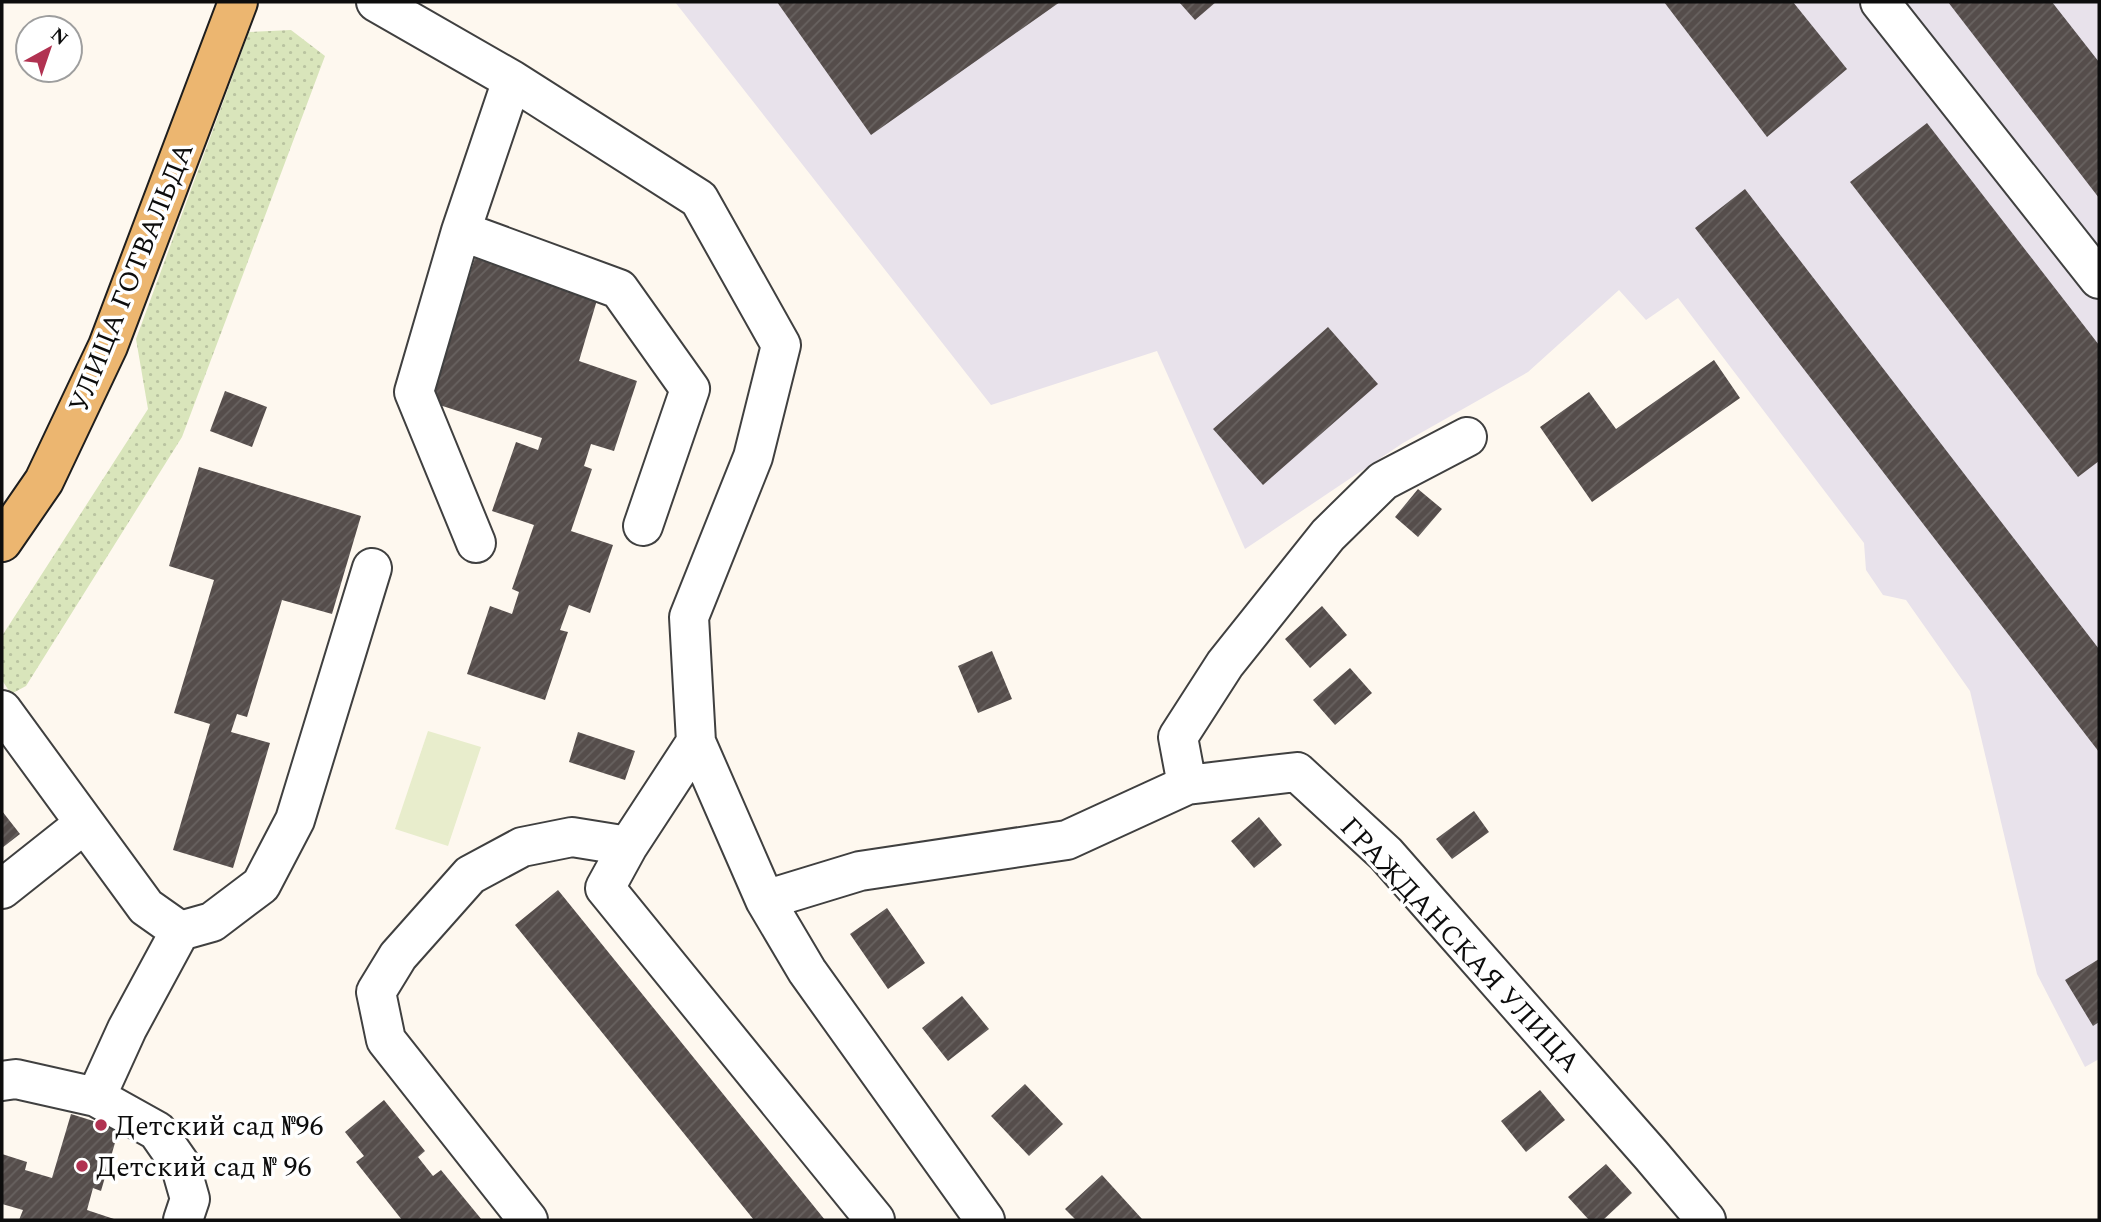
<svg xmlns="http://www.w3.org/2000/svg" width="2101" height="1222" font-family="Spectral,serif">
<defs>
<pattern id="grass-dots" width="8" height="8" patternUnits="userSpaceOnUse" patternTransform="scale(1.75)"><rect width="8" height="8" fill="#d9e5bb"/><path d="M2 2h.1M6 6h.1" fill="none" stroke="#b9c3a0" stroke-width="1.8" stroke-linecap="round"/></pattern>
<pattern id="building-hatch" width="6" height="6" patternUnits="userSpaceOnUse" patternTransform="scale(1.75)"><rect width="6" height="6" fill="#554d4b"/><path d="M-1 1l2-2M0 6l6-6M5 7l2-2" fill="none" stroke="#686260"/></pattern>
</defs>
<rect width="100%" height="100%" fill="#fef8ef"/>
<path fill="#e8e2eb" d="M 675,2 L 2099,2 L 2099,1059 L 2085,1067 L 2037,974 L 1970,691 L 1906,600 L 1883,595 L 1866,570 L 1864,543 L 1678,298 L 1646,320 L 1619,290 L 1528,372 L 1403,443 L 1245,549 L 1157,351 L 991,405 Z"/>
<path fill="url(#grass-dots)" d="M 291,30 L 325,56 L 182,437 L 26,686 L 11,694 L 2,680 L 2,636 L 148,409 L 136,339 L 249,32 Z"/>
<path fill="#e8edcc" d="M 428,731 L 481,747 L 448,846 L 395,829 Z"/>
<path fill="url(#building-hatch)" d="M 777,2 L 1060,2 L 871,135 Z
M 1179,2 L 1216,2 L 1195,20 Z
M 1664,2 L 1793,2 L 1847,69 L 1767,137 Z
M 1948,2 L 2052,2 L 2099,62 L 2099,198 Z
M 1927,123 L 2099,345 L 2099,461 L 2078,477 L 1850,182 Z
M 1745,189 L 2099,649 L 2099,752 L 1695,228 Z
M 475,258 L 597,300 L 579,361 L 637,381 L 614,451 L 591,444 L 584,466 L 592,469 L 571,531 L 613,545 L 590,613 L 569,605 L 560,630 L 568,632 L 545,700 L 467,674 L 490,606 L 512,614 L 519,592 L 512,589 L 534,525 L 492,511 L 516,442 L 538,450 L 542,438 L 427,401 Z
M 1328,327 L 1378,384 L 1263,485 L 1213,429 Z
M 1714,360 L 1740,398 L 1592,502 L 1540,427 L 1589,392 L 1616,429 Z
M 225,391 L 267,407 L 252,447 L 210,431 Z
M 199,467 L 361,516 L 332,614 L 282,600 L 247,717 L 237,714 L 231,732 L 270,743 L 233,868 L 173,850 L 210,724 L 174,713 L 214,580 L 169,566 Z
M 1418,489 L 1442,509 L 1418,537 L 1395,517 Z
M 1322,606 L 1347,635 L 1310,668 L 1285,639 Z
M 992,651 L 1012,699 L 978,713 L 958,666 Z
M 1350,668 L 1372,693 L 1335,725 L 1313,700 Z
M 578,732 L 635,751 L 625,780 L 569,762 Z
M 2,811 L 20,834 L 2,848 Z
M 1474,811 L 1489,832 L 1452,859 L 1436,839 Z
M 1259,817 L 1282,845 L 1254,868 L 1231,841 Z
M 558,890 L 698,1063 L 825,1220 L 754,1220 L 515,925 Z
M 887,908 L 925,963 L 888,989 L 850,934 Z
M 2099,959 L 2099,1022 L 2093,1026 L 2065,980 Z
M 962,996 L 989,1029 L 948,1061 L 922,1028 Z
M 1025,1084 L 1063,1124 L 1029,1156 L 991,1116 Z
M 1540,1090 L 1565,1120 L 1526,1152 L 1501,1121 Z
M 384,1100 L 425,1151 L 418,1157 L 433,1176 L 441,1170 L 482,1220 L 402,1220 L 356,1162 L 364,1156 L 345,1132 Z
M 71,1114 L 119,1129 L 101,1191 L 93,1188 L 87,1210 L 117,1220 L 19,1220 L 23,1210 L 2,1204 L 2,1154 L 27,1162 L 25,1170 L 52,1178 Z
M 1606,1164 L 1632,1193 L 1603,1220 L 1589,1220 L 1568,1197 Z
M 1102,1175 L 1142,1219 L 1140,1220 L 1076,1220 L 1065,1209 Z"/>
<g fill="none" stroke-linecap="round" stroke-linejoin="round">
<defs>
<path id="minor" d="M 376,2 L 512,80 L 699,199 L 781,345 L 753,457 L 689,617 L 696,742 L 765,900 L 807,971 L 985,1220
M 1880,2 L 2099,279
M 461,231 L 619,289 L 690,389 L 643,526
M 476,543 L 414,392 L 461,231 L 512,80
M 2,710 L 146,907 L 180,931 L 212,922 L 261,885 L 295,820 L 372,568
M 1187,785 L 1178,737 L 1225,664 L 1328,535 L 1383,481 L 1467,437
M 628,846 L 605,888 L 875,1220
M 2,889 L 84,824
M 765,900 L 860,871 L 1067,840 L 1187,785 L 1297,772 L 1386,854 L 1651,1155 L 1706,1220
M 2,1081 L 16,1079 L 96,1097 L 157,1131 L 180,1164 L 190,1199 L 183,1220
M 96,1097 L 127,1029 L 180,931
M 528,1220 L 386,1040 L 376,992 L 398,956 L 470,875 L 522,847 L 572,837 L 628,846 L 696,742"/>
<path id="major" d="M 2,542 L 44,481 L 108,346 L 238,2"/>
</defs>
<use href="#minor" stroke="#404040" stroke-width="42"/>
<use href="#major" stroke="#1e1e1e" stroke-width="42"/>
<use href="#minor" stroke="#fff" stroke-width="38"/>
<use href="#major" stroke="#ecb670" stroke-width="38"/>
</g>
<g fill="#b13251" stroke="#fff" stroke-width="2.5">
<circle cx="101" cy="1125" r="7"/>
<circle cx="82" cy="1166" r="7"/>
</g>
<g text-anchor="middle" stroke-width="7" stroke-linejoin="round" paint-order="stroke">
<g font-size="28" fill="#0d0d0d" stroke="#fff">
<text transform="translate(130 277) rotate(-68)" y="10">УЛИЦА ГОТВАЛЬДА</text>
<text transform="translate(1461 944) rotate(47)" y="10">ГРАЖДАНСКАЯ УЛИЦА</text>
</g>
<g font-size="28" fill="#0d0d0d" stroke="#fff" text-anchor="start">
<text x="115" y="1135">Детский сад №96</text>
<text x="96" y="1176">Детский сад № 96</text>
</g>
</g>
<rect width="2101" height="1222" fill="none" stroke="#0d0d0d" stroke-width="7"/>
<g transform="translate(49 49) rotate(40)"><circle r="33" fill="#ffffff" stroke="#9e9e9e" stroke-width="2"/>
<path d="M0-5L12 26L0 18L-12 26Z" fill="#b13251"/>
<text y="-10" font-size="19" font-weight="bold" text-anchor="middle" fill="#0d0d0d">N</text>
</g>
</svg>
